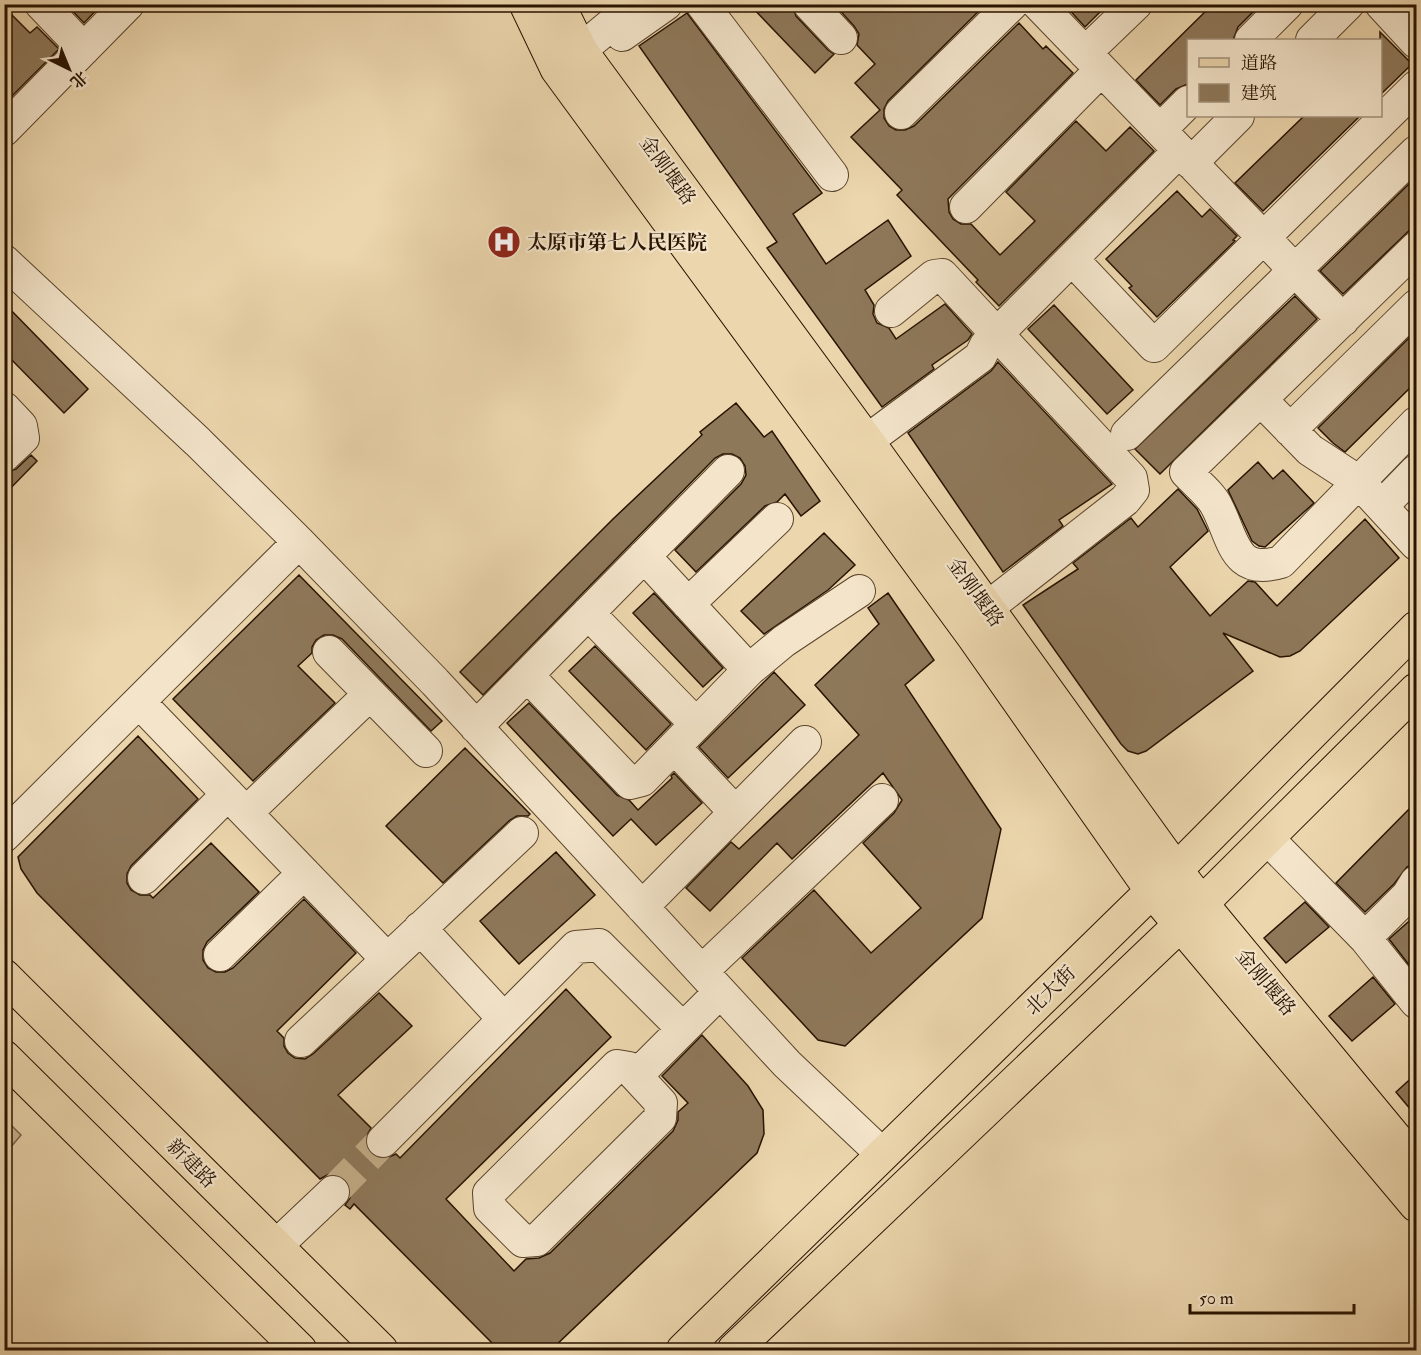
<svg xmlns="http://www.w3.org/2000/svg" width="1421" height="1355" font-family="'IM FELL Double Pica','Noto Serif SC',serif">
<rect width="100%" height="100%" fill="#ecd6ad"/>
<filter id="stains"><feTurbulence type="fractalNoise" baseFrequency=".00333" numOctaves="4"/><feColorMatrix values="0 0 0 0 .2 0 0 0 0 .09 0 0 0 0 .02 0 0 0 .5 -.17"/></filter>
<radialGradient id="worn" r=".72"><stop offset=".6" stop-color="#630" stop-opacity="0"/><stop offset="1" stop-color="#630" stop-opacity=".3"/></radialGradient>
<path fill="#cbb590" stroke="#7a6448" stroke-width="1.5" d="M 5,1119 L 21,1135 L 5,1154 Z"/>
<path fill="#8e785a" stroke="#281300" stroke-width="1.5" d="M 66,4 L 102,4 L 84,23 Z
M 749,4 L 792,4 L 796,16 L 828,50 L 834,54 L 815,73 Z
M 834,4 L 986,4 L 888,101 L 884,109 L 884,118 L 889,126 L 896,130 L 905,130 L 914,126 L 1019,23 L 1043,49 L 1046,46 L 1073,73 L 948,199 L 949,212 L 953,219 L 961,224 L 971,224 L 1000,255 L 1035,221 L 1006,192 L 1076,121 L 1106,151 L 1130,127 L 1154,151 L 999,306 L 976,282 L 978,280 L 897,195 L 902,190 L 851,137 L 880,110 L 855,83 L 875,64 L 857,45 L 859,34 L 854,26 Z
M 1064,4 L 1108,4 L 1085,27 Z
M 1213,4 L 1261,4 L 1238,27 L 1233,40 L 1188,40 L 1188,84 L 1176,89 L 1160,105 L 1136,80 Z
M 4,7 L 30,33 L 37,27 L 59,49 L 4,104 Z
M 687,13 L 822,193 L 793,214 L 826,264 L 888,220 L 911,256 L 865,290 L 874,305 L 873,314 L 877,323 L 889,328 L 896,339 L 945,304 L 972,334 L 968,340 L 932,365 L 934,369 L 882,407 L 767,248 L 777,242 L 639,46 Z
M 1380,32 L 1412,64 L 1380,95 Z
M 1304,116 L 1360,116 L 1263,211 L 1235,183 Z
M 1416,177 L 1416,224 L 1343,294 L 1320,271 Z
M 1177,191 L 1202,217 L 1210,209 L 1237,236 L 1233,240 L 1235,241 L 1157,317 L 1129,288 L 1132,286 L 1106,259 Z
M 1295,296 L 1317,319 L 1160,474 L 1135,449 Z
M 4,303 L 88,389 L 64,413 L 4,352 Z
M 1054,305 L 1133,390 L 1107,414 L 1028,329 Z
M 1416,331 L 1416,382 L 1345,452 L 1333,443 L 1318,428 Z
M 998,362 L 1112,484 L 1059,520 L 1063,526 L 1003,572 L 908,433 L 991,371 Z
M 736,403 L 764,437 L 772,431 L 820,501 L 801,516 L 785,494 L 777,502 L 765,506 L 696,572 L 675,550 L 741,484 L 746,475 L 745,466 L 740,458 L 732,454 L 723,454 L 715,458 L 483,695 L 460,672 L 613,519 L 702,435 L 700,432 Z
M 31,455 L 37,461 L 4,495 L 4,473 L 16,469 Z
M 1258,462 L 1273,479 L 1283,470 L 1314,503 L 1265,547 L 1259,546 L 1252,541 L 1228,490 Z
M 1178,489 L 1197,509 L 1208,531 L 1170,567 L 1210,616 L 1248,581 L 1255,582 L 1277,606 L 1365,519 L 1399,558 L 1300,651 L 1290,656 L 1280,657 L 1223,633 L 1253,671 L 1146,751 L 1138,754 L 1128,751 L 1121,744 L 1023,605 L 1078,569 L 1073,563 L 1131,518 L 1138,527 Z
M 824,533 L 855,565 L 828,590 L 764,634 L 741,611 Z
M 299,575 L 442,721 L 431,731 L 342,639 L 333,635 L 324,635 L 316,640 L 312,647 L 312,653 L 298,666 L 335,703 L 253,781 L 173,699 Z
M 654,593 L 723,668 L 703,687 L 633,613 Z
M 888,593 L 934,660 L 905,685 L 1001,829 L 982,918 L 845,1046 L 818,1040 L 742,958 L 814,890 L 871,953 L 921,908 L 863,843 L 894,813 L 902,800 L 883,773 L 792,859 L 777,843 L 710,911 L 686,888 L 731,842 L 739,849 L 859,735 L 815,685 L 879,624 L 868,608 Z
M 595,646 L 671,724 L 646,750 L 569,671 Z
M 774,672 L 805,705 L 728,778 L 699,747 Z
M 529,703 L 617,795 L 629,800 L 638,810 L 672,778 L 671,776 L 674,773 L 702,803 L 656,845 L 631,819 L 613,836 L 507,723 Z
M 138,736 L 198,799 L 131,866 L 127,874 L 127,883 L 131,890 L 140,895 L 150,895 L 153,898 L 211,843 L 259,892 L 207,942 L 203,950 L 203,960 L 208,968 L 216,972 L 225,972 L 233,968 L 304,899 L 356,953 L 277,1031 L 284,1038 L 284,1046 L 288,1053 L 295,1058 L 305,1059 L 313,1054 L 379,993 L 412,1026 L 338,1095 L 371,1128 L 366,1137 L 366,1146 L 371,1154 L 379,1158 L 387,1158 L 396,1154 L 400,1158 L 566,989 L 611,1037 L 446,1199 L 514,1271 L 526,1259 L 539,1258 L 550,1253 L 673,1131 L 678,1120 L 678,1112 L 688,1103 L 662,1076 L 702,1035 L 748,1086 L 763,1110 L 764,1134 L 757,1153 L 551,1350 L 499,1350 L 354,1204 L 350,1209 L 345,1205 L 350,1198 L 351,1188 L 346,1179 L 339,1175 L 329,1174 L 320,1179 L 37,893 L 21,869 L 18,857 Z
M 465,748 L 530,814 L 528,816 L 517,816 L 510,820 L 443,883 L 386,826 Z
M 1416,802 L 1416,864 L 1407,867 L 1394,884 L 1365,912 L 1336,883 Z
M 556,852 L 595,895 L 519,964 L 480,921 Z
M 1305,902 L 1329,927 L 1286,963 L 1264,938 Z
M 1416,915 L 1416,974 L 1389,939 Z
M 1373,977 L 1395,1004 L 1352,1041 L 1329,1016 Z
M 1416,1074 L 1416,1116 L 1396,1092 Z"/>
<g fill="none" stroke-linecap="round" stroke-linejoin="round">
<path stroke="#c5af8a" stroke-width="32" stroke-dasharray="32 16" stroke-linecap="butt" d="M 333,1192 L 383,1141"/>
<defs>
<path id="minor" d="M 41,4 L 84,49
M 702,4 L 832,175
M 809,4 L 841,38
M 1038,4 L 1343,320
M 1381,4 L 1416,42
M 622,35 L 666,4
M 1251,40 L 1287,4
M 1312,40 L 1348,4
M 1085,53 L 1136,4
M 560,67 L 636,4
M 901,113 L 1012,4
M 4,130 L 128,4
M 1160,130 L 1188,102
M 1191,163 L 1238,116
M 966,207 L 1101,70
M 1416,248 L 1186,472 C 1196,483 1211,494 1217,507 C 1234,540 1234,576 1281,562 L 1416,423
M 1072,259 L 1154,346 L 1416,87
M 4,261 L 198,442 L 299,542 L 435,682 L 787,1064 L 882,1154
M 891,311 L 934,276 L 942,275 L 1131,478 L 1133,490 L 1125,500 L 987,608
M 1261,400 L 1310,450 L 1359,482 L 1416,544
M 4,408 L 21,426 L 23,438 L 4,456
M 1290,430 L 1416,306
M 1127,434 L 1416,152
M 845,457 L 980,357 L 986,345 L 1179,151
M 1382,506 L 1416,471
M 644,556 L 749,670 L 784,641 L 859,591
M 688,604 L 777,519
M 588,613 L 696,724
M 329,652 L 426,751
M 527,675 L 630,783 L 642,780 L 749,670
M 139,702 L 387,959
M 476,727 L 728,471
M 674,747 L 735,812
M 246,813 L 370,694
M 4,836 L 299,542
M 1267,838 L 1365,938 L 1416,1002
M 144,878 L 228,794
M 642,907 L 805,742
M 420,928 L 504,1019
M 1365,938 L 1408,895 L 1416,882
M 220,955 L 304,873
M 702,971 L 882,800
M 301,1041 L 522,833
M 636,1076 L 629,1068 L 617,1066 L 489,1193 L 490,1208 L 523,1241 L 537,1240 L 660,1118 L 661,1103 L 636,1076 L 683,1029
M 383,1141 L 576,947 L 599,945 L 683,1029 L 720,992
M 276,1246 L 333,1192"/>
<path id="major" d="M 526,4 L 557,69 L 973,636 L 1152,891 L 1416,1205
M 558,4 L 581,51 L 878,456 L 1176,870 L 1201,903 L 1416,1163
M 4,976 L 381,1350
M 4,1057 L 300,1350
M 683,1350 L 1152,891 L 1176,870 L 1416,628
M 734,1350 L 1180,925 L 1416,690"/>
</defs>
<use href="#minor" stroke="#59442b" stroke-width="34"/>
<use href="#major" stroke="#281300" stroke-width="35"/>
<use href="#minor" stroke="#f3e4ca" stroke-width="32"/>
<use href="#major" stroke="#ecd6ad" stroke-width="33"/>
</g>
<defs>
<symbol id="hospital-disc" viewBox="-11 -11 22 22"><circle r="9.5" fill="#8f2418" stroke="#f3e4ca"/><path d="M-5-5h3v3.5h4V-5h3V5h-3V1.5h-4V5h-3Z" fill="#fff"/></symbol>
</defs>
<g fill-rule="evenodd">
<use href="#hospital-disc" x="485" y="223" width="38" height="38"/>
</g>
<g text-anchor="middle" stroke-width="4.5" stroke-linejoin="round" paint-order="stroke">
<g font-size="20" fill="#281300" stroke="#f3e4ca">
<text transform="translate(668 170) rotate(54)" y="7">金刚堰路</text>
<text transform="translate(976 592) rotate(54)" y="7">金刚堰路</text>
<text transform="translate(1266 982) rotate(50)" y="7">金刚堰路</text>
<text transform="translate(1050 990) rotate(-44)" y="7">北大街</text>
<text transform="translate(192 1163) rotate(45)" y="7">新建路</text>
</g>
<g font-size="20" font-weight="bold" fill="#281300" stroke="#f3e4ca" text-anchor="start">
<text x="527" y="249">太原市第七人民医院</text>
</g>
</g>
<rect width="1421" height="1355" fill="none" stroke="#ecd6ad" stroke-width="24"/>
<rect x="6" y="6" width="1409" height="1343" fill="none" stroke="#281300" stroke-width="3"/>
<rect x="12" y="12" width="1397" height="1331" fill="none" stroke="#281300" stroke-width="1.5"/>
<rect x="1187" y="39" width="195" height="78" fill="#f3e4ca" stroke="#a29079" stroke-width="1.5"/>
<rect x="1199" y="58" width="30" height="9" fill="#ecd6ad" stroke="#a29079" stroke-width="1.5"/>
<text x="1241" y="69" font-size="18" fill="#281300">道路</text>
<rect x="1199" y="84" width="30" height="18" fill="#8e785a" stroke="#a29079" stroke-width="1.5"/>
<text x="1241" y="99" font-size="18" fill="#281300">建筑</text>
<g transform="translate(69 69) rotate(137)" stroke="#f3e4ca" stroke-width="4.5" paint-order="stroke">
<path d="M0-4.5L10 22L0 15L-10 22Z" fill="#281300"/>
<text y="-9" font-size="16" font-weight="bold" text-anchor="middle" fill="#281300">北</text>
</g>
<path d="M1190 1304v9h164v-9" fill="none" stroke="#281300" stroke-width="3"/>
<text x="1199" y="1304" font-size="18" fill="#281300" stroke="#f3e4ca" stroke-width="4.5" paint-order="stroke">50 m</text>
<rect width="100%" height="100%" filter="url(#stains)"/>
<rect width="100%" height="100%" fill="url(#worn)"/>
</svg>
